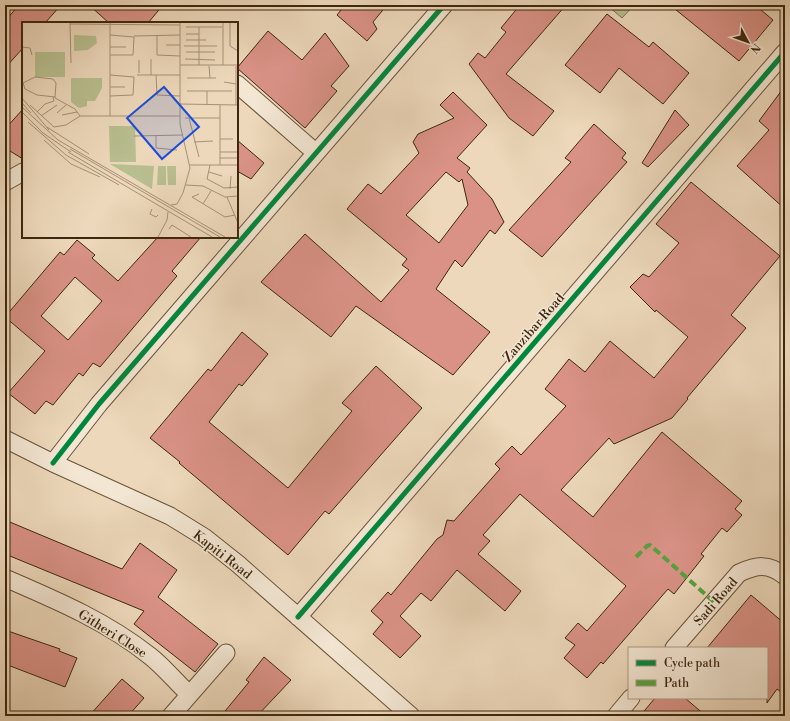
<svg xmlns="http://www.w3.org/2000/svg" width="790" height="721" font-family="'Libre Bodoni',serif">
<rect width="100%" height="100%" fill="#edd8bb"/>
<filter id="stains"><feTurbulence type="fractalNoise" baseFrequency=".005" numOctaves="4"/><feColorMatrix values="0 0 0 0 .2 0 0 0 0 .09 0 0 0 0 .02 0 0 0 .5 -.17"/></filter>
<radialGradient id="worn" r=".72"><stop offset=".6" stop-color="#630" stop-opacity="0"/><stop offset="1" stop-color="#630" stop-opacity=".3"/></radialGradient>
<path fill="#b8bf90" stroke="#7a734f" d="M 607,5 L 634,5 L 622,18 Z"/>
<path fill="#da9287" stroke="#3d270e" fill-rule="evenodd" d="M 19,5 L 61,5 L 45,23 L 23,23 L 23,48 L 5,68 L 5,21 Z
M 89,5 L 163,5 L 148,23 L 109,23 Z
M 345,5 L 387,5 L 373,22 L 377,29 L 367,41 L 337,15 Z
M 520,5 L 566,5 L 506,74 L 554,111 L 533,136 L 509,118 L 469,64 L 478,53 L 485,58 L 506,32 L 501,28 Z
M 670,5 L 755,5 L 773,20 L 739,61 Z
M 607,14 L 649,47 L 653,42 L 689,73 L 663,104 L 619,68 L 600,93 L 565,65 Z
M 268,31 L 302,60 L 325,33 L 349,66 L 331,86 L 337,91 L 305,128 L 237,68 Z
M 785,86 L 785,209 L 737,166 L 769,130 L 759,121 Z
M 453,92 L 487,125 L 457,158 L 470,168 L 467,172 L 492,199 L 504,222 L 495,234 L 490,230 L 462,267 L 455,260 L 436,289 L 490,332 L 453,375 L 356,306 L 331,337 L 261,282 L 305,234 L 381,302 L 409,270 L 402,265 L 407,259 L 347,209 L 368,184 L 381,194 L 419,153 L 413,142 L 418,134 L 454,118 L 440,105 ZM 446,172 L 459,182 L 462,179 L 468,205 L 439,243 L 406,215 Z
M 23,109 L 23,159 L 5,148 L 5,129 Z
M 675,110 L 689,125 L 648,167 L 642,163 Z
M 594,124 L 626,153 L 622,158 L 627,162 L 542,257 L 509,230 L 571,162 L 565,158 Z
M 237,140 L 264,163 L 251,179 L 237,171 Z
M 691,182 L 780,256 L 731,315 L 746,328 L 687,398 L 688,399 L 672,418 L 614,444 L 609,438 L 561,490 L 593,517 L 662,432 L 742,501 L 735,509 L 742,515 L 727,532 L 722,528 L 701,554 L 704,556 L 674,594 L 668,589 L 603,664 L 601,662 L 587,678 L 564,658 L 575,645 L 565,638 L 578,623 L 587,631 L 626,586 L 520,494 L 483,535 L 490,541 L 478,554 L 521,591 L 505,611 L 457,570 L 431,601 L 421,593 L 400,616 L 421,636 L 400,658 L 373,634 L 383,622 L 371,611 L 388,592 L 391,595 L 437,539 L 443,535 L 447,520 L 454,521 L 500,469 L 495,464 L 512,446 L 521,455 L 566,406 L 545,389 L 569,359 L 585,372 L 610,341 L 654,378 L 688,337 L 656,310 L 655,312 L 630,287 L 643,274 L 649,277 L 679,243 L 656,224 Z
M 158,237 L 201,237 L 172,271 L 177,276 L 100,367 L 93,363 L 83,376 L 79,373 L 53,405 L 46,401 L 35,414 L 8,393 L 45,351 L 5,317 L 60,252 L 64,255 L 77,240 L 95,255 L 92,258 L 118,281 ZM 75,277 L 102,301 L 68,340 L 41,316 Z
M 242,332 L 268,354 L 242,386 L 239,384 L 209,422 L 288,488 L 352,411 L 342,403 L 376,366 L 422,408 L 329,514 L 325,511 L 288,555 L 179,463 L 180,462 L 150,438 L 208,369 L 211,371 Z
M 5,520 L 122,569 L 140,543 L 177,570 L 158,597 L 218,644 L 195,672 L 134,624 L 144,611 L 5,554 Z
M 751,595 L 785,624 L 785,695 L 777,689 L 767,703 L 767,648 L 707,648 Z
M 5,630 L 60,649 L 59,651 L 77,658 L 65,687 L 5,664 Z
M 264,657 L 291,680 L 257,716 L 221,716 L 249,682 L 246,680 Z
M 122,679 L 144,698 L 128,716 L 89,716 Z
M 655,698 L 685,698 L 706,716 L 640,716 Z"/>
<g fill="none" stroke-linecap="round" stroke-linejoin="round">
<defs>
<path id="minor" d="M 237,84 L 315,152
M 5,182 L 23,172
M 5,439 L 53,463 L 170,516 L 204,537 L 238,564 L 411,716
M 53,463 L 99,404 L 444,5
M 5,578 C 56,600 106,621 150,656 C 164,667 176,682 189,694
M 298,617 L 785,52
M 674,648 L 739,573 C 757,565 768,563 785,576
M 171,716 L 226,653
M 616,716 L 631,698"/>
</defs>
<use href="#minor" stroke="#695339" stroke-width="19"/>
<use href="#minor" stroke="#f3e6d3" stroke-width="17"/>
<path stroke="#54a33e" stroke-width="4" stroke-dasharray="8 4" stroke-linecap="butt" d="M 636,557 L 647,546 L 650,545 L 714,602"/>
<defs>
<path id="cycleway" d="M 53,463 L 99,404 L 444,5
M 298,617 L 785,52"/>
</defs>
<use href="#cycleway" stroke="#f3e6d3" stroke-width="8"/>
<use href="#cycleway" stroke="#00873e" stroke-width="5"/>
</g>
<g text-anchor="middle" stroke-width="3" stroke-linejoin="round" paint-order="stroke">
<g font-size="13" fill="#3d270e" stroke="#f3e6d3">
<text transform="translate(533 327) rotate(-49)" y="5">Zanzibar Road</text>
<text transform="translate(223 554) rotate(38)" y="5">Kapiti Road</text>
<text transform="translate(715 601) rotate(-49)" y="5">Sadi Road</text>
<text transform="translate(113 633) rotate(32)" y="5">Githeri Close</text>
</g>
</g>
<g transform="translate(22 22)">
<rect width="216" height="216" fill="#edd8bb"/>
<path d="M 52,13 L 74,14 L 75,21 L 66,28 L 52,29 ZM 13,30 L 43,30 L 43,55 L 13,55 ZM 49,56 L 80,56 L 80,66 L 73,79 L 65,79 L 65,84 L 57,86 L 49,80 ZM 87,104 L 113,104 L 114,140 L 88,140 ZM 88,142 L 132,144 L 130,167 ZM 136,144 L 144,144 L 144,163 L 135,163 ZM 145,144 L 154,144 L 154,163 L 146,163 Z" fill="#b8bf90"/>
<path fill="none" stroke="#a79176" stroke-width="1" d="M 48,1 L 49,41M 208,1 L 208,24 L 216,29M 48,2 L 158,3M 164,5 L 200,5M 164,12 L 177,12M 112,14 L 158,13M 135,14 L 135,33 L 158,34M 164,18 L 184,18M 144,23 L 158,23M 162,24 L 195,24M 0,25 L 8,26 L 10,33M 88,25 L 104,25M 164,30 L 193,30M 88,33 L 111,33 L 112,15 L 88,13M 129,37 L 129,53M 163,37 L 193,38M 117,38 L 117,51M 158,43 L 216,43M 177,43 L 177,5M 201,43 L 201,1M 187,44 L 188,56M 115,53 L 158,53M 134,53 L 135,73 L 158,74M 165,56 L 194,56M 202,60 L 214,62M 88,65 L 103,65M 165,69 L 210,69M 185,69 L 185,83M 88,74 L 111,73 L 112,55 L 88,53M 0,76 L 27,108M 0,81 L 9,91M 158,82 L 216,83M 8,83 L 32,105 L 44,103 L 58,94 L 53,87 L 33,76 L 34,61 L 31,57 L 13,55 L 1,61 L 3,67 L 15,73 L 33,75M 198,83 L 198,143M 214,83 L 214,44M 0,85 L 36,118 L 203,215M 0,90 L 21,111 L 49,130M 15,90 L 23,82 L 32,79 L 31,75M 35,91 L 44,83M 40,93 L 55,90M 19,94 L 35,83M 58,94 L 158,94M 88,94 L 88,1M 163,96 L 198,96M 167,96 L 177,135M 6,100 L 44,133 L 97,163M 25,105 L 67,132M 112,114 L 161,113M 134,114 L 134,126 L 155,128M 198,117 L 211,117M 22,118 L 49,142 L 78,155M 172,120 L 191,119M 48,127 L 198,215M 46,130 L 190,215M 198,130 L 216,130M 198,136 L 216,136M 168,143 L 216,143M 188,143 L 185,157 L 202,166 L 216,165M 187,150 L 200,154M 164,163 L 181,164 L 203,175 L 216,174M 208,167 L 209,154M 177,172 L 170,175 L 203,195 L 213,193M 205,175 L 216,201M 181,182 L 189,169M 149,183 L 155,182 L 161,171 L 168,146 L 158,102 L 158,1M 130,187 L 128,192 L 134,195 L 136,193M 147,207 L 150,203 L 169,215M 136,215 L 145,198 L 146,190"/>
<path fill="#1d4ed8" fill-opacity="0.15" stroke="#1d4ed8" stroke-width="2" d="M 142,65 L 177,105 L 140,137 L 105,96 Z"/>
<rect width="216" height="216" fill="none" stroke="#3d270e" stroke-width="2"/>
</g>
<rect width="790" height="721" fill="none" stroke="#edd8bb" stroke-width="20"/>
<rect x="6" y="6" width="778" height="709" fill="none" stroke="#3d270e" stroke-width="2"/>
<rect x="10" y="10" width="770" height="701" fill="none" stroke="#3d270e"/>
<rect x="628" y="647" width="140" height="52" fill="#f3e6d3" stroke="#aa9a84"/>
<rect x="636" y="660" width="20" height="6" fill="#00873e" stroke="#aa9a84"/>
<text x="664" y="667" font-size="12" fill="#3d270e">Cycle path</text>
<rect x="636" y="680" width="20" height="6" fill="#54a33e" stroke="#aa9a84"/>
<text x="664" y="687" font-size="12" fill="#3d270e">Path</text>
<g transform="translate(748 42) rotate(131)" stroke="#f3e6d3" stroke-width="3" paint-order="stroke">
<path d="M0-3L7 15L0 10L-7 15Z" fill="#3d270e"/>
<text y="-6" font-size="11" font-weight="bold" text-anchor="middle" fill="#3d270e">N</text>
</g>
<rect width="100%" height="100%" filter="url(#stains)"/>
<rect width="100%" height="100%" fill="url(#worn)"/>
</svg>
